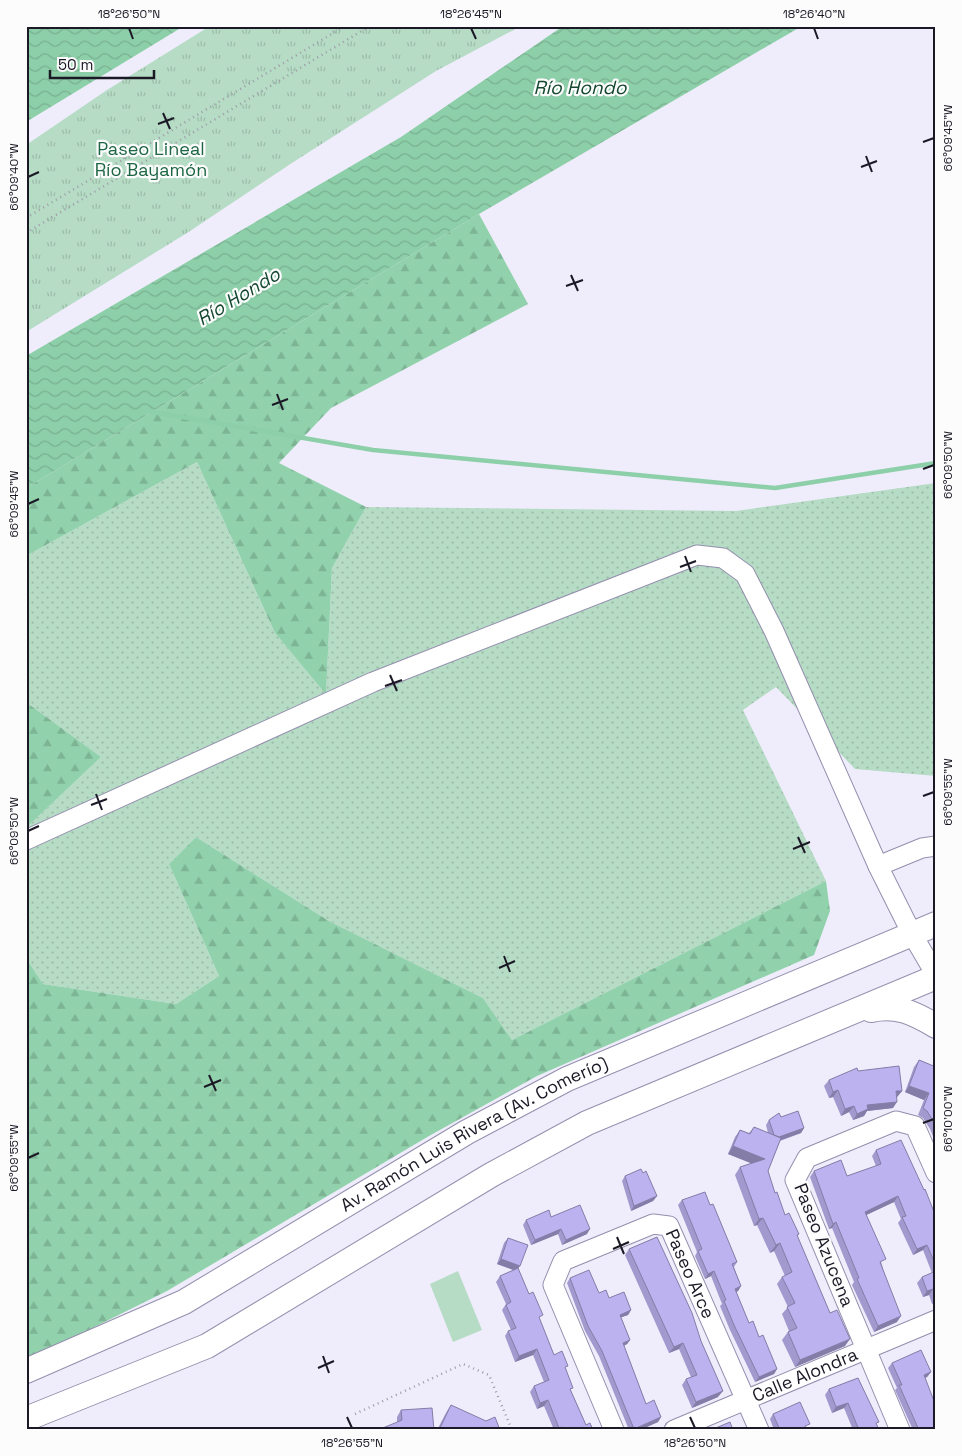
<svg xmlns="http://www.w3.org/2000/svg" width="962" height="1456" font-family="'Space Grotesk',sans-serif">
<defs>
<pattern id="grass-dots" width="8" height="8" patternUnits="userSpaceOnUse" patternTransform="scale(1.25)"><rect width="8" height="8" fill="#b6dcc5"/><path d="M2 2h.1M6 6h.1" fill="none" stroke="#9cbca9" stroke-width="1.8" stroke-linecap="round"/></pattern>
<pattern id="forest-firs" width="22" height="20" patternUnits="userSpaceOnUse" patternTransform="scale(1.25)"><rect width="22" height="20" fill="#91d2ac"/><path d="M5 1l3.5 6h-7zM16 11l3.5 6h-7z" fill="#7cb494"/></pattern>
<pattern id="park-tufts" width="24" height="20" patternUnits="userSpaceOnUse" patternTransform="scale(1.25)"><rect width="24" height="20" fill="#b6dcc5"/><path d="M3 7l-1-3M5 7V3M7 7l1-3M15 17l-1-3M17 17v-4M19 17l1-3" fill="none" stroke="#9cbca9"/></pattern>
<pattern id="water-waves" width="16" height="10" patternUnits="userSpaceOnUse" patternTransform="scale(1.25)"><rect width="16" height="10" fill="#8dcfa9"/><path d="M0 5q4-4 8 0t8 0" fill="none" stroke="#79b191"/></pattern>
</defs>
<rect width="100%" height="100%" fill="#efedfb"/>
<path fill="url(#grass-dots)" d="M 197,462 L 275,633 L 326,693 L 332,568 L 366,507 L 736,511 L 936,483 L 936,776 L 855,769 L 776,687 L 743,710 L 826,881 L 512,1040 L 483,998 L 329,921 L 196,837 L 169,864 L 219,976 L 176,1004 L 43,984 L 26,958 L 26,828 L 101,757 L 26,702 L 26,556 Z"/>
<path fill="url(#forest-firs)" d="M 479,214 L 528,304 L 331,408 L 279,463 L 366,507 L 332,568 L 326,694 L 275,633 L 197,462 L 26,556 L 26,488 Z
M 26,702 L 101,757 L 26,828 Z
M 196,837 L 329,921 L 483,998 L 512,1040 L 826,881 L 830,911 L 814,955 L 537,1076 L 429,1136 L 167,1291 L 26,1361 L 26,958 L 43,984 L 176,1004 L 219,976 L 169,864 Z"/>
<path fill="url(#park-tufts)" d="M 210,26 L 521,26 L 436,71 L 295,161 L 187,233 L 26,332 L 26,145 L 107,90 Z"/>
<path fill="#b6dcc5" d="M 458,1271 L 482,1330 L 453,1342 L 430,1284 Z"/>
<path fill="url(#water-waves)" d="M 26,26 L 184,26 L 26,122 Z
M 563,26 L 802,26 L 479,214 L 26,488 L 26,356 L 401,137 Z"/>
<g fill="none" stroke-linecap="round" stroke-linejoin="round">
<path stroke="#8dcfa9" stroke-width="4.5" d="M 147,411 L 373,450 L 775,488 L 936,463"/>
<defs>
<g id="minor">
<path d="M 26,840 L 373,682 L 697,555 L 723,558 L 745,574 L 774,631 L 878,866 L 912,934 L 936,975"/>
<path d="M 878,866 L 922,848 L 936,846"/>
<path id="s1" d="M 614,1430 L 553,1285 L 563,1261 L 653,1224 L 669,1226 L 759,1430"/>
<path id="s2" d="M 674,1430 L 936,1320"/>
<path d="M 900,1430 L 795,1180 L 807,1158 L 896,1121 L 915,1126 L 936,1173"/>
</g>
<g id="major">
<path d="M 871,1010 C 896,1004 914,1013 936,1026"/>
<path id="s3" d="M 26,1371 L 184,1302 L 467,1132 L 567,1079 L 936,924"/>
<path d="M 26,1419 L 207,1346 L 491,1175 L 587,1123 L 936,977"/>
</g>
</defs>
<use href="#minor" stroke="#948fae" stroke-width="21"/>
<use href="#major" stroke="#948fae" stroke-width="26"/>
<path stroke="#9d9ba8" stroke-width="2.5" stroke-dasharray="1 4" stroke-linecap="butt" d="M 26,218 L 345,26
M 26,233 L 370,26
M 355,1414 L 463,1364 L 489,1375 L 512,1430"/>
<use href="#minor" stroke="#fff" stroke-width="19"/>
<use href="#major" stroke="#fff" stroke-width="24"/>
</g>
<path fill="#a299ce" d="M 919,1060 L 936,1067 L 936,1144 L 930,1129 L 923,1118 L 918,1115 L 924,1100 L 905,1092 L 914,1067 Z
M 858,1071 L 902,1091 L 897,1097 L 893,1108 L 867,1111 L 864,1116 L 853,1120 L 849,1112 L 841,1116 L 833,1097 L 829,1098 L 824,1086 L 829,1080 Z
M 781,1117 L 804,1128 L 801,1133 L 780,1141 L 768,1171 L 775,1193 L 785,1215 L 799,1234 L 797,1236 L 830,1313 L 845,1346 L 795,1367 L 782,1340 L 788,1332 L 789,1331 L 782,1314 L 788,1307 L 777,1284 L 782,1277 L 785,1276 L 774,1251 L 770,1253 L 757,1225 L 754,1226 L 735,1175 L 740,1167 L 752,1163 L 728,1154 L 735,1137 L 740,1130 L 749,1133 L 754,1127 L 768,1133 L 766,1125 L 769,1120 Z
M 876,1150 L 936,1217 L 936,1303 L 932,1304 L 929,1295 L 923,1297 L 917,1283 L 922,1277 L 932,1273 L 923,1250 L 913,1255 L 898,1223 L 901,1219 L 894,1202 L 866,1215 L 882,1265 L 897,1322 L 874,1332 L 852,1285 L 854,1282 L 832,1228 L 829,1229 L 810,1177 L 814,1171 L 847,1176 L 876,1166 L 872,1156 Z
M 625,1176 L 657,1196 L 653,1201 L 631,1211 L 622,1181 Z
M 682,1200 L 710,1205 L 737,1262 L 734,1267 L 741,1286 L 738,1291 L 736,1292 L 749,1323 L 759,1337 L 777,1369 L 774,1374 L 755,1382 L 730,1330 L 720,1306 L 722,1304 L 711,1276 L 705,1279 L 695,1256 L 697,1252 L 678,1205 Z
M 551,1217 L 587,1234 L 562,1245 L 558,1234 L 531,1245 L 523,1225 L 526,1220 Z
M 508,1238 L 520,1266 L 518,1268 L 554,1355 L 566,1369 L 571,1391 L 586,1425 L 593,1430 L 554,1430 L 544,1406 L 537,1409 L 530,1392 L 534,1386 L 544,1382 L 533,1355 L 515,1362 L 505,1336 L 508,1331 L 511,1330 L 502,1310 L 506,1304 L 496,1282 L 500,1276 L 514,1270 L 497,1264 L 504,1243 Z
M 629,1249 L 718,1397 L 692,1408 L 682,1385 L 686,1379 L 691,1377 L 679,1349 L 669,1353 L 625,1255 Z
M 570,1278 L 631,1310 L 628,1315 L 621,1317 L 630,1340 L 627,1344 L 624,1346 L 646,1404 L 661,1417 L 658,1422 L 640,1430 L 629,1430 L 599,1356 L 585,1331 L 567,1283 Z
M 892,1363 L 931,1372 L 927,1377 L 925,1378 L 936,1430 L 913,1430 L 895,1390 L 897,1388 L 888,1368 Z
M 858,1378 L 877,1425 L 878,1430 L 853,1430 L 844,1408 L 832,1413 L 825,1395 L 829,1389 Z
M 451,1405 L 500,1430 L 437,1430 L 447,1411 Z
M 401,1410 L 434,1430 L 397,1422 L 397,1417 Z
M 773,1414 L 807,1429 L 807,1430 L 774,1430 L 770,1419 Z"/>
<path fill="#847da7" d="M 909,1086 L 929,1093 L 924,1100 L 905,1092 Z
M 838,1090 L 833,1097 L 829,1098 L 833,1092 Z
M 896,1091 L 902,1091 L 897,1097 Z
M 897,1102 L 893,1108 L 867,1111 L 864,1116 L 853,1120 L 857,1114 L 867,1105 Z
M 854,1106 L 849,1112 L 841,1116 L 845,1109 Z
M 804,1128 L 801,1133 L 772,1143 L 775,1138 Z
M 733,1146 L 765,1159 L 760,1167 L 728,1154 Z
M 657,1196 L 653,1201 L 631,1211 L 634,1206 Z
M 898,1196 L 894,1202 L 860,1218 L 865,1212 Z
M 763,1218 L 757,1225 L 754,1226 L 759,1219 Z
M 836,1222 L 832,1228 L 829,1229 L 833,1224 Z
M 561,1229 L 558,1234 L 531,1245 L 535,1240 Z
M 590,1229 L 587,1234 L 562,1245 L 566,1240 Z
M 780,1243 L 774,1251 L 770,1253 L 776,1245 Z
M 927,1245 L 923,1250 L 913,1255 L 917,1249 Z
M 501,1259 L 520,1266 L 516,1271 L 497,1264 Z
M 714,1271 L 711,1276 L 705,1279 L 708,1274 Z
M 741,1286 L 738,1291 L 732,1294 L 735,1289 Z
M 933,1289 L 929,1295 L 923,1297 L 927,1291 Z
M 631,1310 L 628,1315 L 617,1319 L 620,1315 Z
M 901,1316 L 897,1322 L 874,1332 L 878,1326 Z
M 850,1339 L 845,1346 L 795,1367 L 800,1360 Z
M 630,1340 L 627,1344 L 619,1348 L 623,1343 Z
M 683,1343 L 679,1349 L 669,1353 L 674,1347 Z
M 537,1349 L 533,1355 L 515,1362 L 519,1356 Z
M 777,1369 L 774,1374 L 755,1382 L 759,1377 Z
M 931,1372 L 927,1377 L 920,1380 L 924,1375 Z
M 723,1391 L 718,1397 L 692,1408 L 696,1402 Z
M 548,1400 L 544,1406 L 537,1409 L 540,1403 Z
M 848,1403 L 844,1408 L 832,1413 L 836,1407 Z
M 661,1417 L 658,1422 L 640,1430 L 634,1430 Z"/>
<path fill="#bcb2ef" stroke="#847da7" d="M 919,1060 L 936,1067 L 936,1126 L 927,1111 L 923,1108 L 929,1093 L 909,1086 Z
M 899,1066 L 902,1091 L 896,1091 L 897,1102 L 867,1105 L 868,1109 L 857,1114 L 854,1106 L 845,1109 L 838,1090 L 833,1092 L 829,1080 L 857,1068 L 858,1071 Z
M 798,1111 L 804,1128 L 779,1137 L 774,1135 L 769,1120 L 779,1113 L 781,1117 Z
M 754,1127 L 781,1138 L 768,1171 L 775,1193 L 777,1192 L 785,1215 L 789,1213 L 799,1234 L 797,1235 L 830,1313 L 837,1310 L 850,1339 L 800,1360 L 788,1332 L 797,1328 L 787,1307 L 795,1303 L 782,1277 L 792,1272 L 780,1243 L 776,1245 L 763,1218 L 759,1219 L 740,1167 L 765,1159 L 733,1146 L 740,1130 L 750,1134 Z
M 901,1140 L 924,1190 L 925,1189 L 936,1217 L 936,1266 L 927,1245 L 917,1249 L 902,1217 L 906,1216 L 898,1196 L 865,1212 L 886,1259 L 880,1262 L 901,1316 L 878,1326 L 857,1279 L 859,1278 L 836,1222 L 833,1224 L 814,1171 L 841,1160 L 847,1176 L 881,1164 L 876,1150 Z
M 641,1169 L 643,1173 L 646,1171 L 657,1196 L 634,1206 L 625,1176 Z
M 705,1192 L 710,1205 L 713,1204 L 737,1262 L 732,1264 L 741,1286 L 735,1289 L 749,1323 L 753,1321 L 759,1337 L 763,1335 L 777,1369 L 759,1377 L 734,1325 L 724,1301 L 726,1300 L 714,1271 L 708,1274 L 698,1251 L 702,1249 L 682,1200 Z
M 580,1205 L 590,1229 L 566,1240 L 561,1229 L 535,1240 L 526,1220 L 549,1210 L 551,1217 Z
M 657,1237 L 692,1313 L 701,1341 L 723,1391 L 696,1402 L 686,1379 L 697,1375 L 683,1343 L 674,1347 L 629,1249 Z
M 508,1238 L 528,1245 L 520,1266 L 501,1259 Z
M 518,1268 L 529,1294 L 533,1292 L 543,1315 L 539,1317 L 554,1355 L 562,1351 L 568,1366 L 565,1367 L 573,1388 L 570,1389 L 586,1425 L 590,1423 L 593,1430 L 563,1430 L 562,1427 L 559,1428 L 548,1400 L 540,1403 L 534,1386 L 549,1380 L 537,1349 L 519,1356 L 508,1331 L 516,1328 L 506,1305 L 511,1302 L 500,1276 Z
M 589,1270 L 599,1293 L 606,1290 L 609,1298 L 624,1292 L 631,1310 L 620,1315 L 630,1340 L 623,1343 L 646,1404 L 654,1400 L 661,1417 L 634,1429 L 602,1351 L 588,1326 L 570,1278 Z
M 936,1271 L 936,1297 L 933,1289 L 927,1291 L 922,1277 Z
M 921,1350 L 931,1372 L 924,1375 L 934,1401 L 936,1400 L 936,1430 L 919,1430 L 899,1385 L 902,1385 L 892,1363 Z
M 858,1378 L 879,1422 L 876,1423 L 879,1430 L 859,1430 L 848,1403 L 836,1407 L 829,1389 Z
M 800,1402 L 810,1424 L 805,1426 L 807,1430 L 780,1430 L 773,1414 Z
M 451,1405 L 486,1421 L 495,1417 L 500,1430 L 439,1430 Z
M 432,1408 L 434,1430 L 378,1430 L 402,1420 L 401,1410 Z
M 730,1422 L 733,1430 L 711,1430 Z"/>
<path fill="none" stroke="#1b1925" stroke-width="2" d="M 129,28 L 133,39M 471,28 L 476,39M 814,28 L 818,39M 163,113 L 170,129M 158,124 L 174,118M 923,142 L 934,138M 866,156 L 872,172M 861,167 L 877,161M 28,177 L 39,172M 571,275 L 578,291M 566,286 L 583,280M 277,394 L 283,410M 272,405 L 288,399M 923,469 L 934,465M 28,504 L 39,499M 685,556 L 691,572M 680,567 L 696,561M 390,675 L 397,691M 385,686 L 402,680M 96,794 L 102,810M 923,796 L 934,792M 91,805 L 107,799M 28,831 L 39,826M 798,837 L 805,853M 793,849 L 810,842M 504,956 L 510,972M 499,968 L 515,961M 209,1075 L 216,1091M 204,1087 L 221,1080M 923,1123 L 934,1119M 28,1158 L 39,1153M 617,1237 L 624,1254M 613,1249 L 629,1242M 323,1356 L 329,1373M 318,1368 L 334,1361M 347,1417 L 352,1428M 690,1417 L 695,1428"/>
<g text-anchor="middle" stroke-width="4.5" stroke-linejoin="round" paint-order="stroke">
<g font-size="18" fill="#1c6643" stroke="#fcfcfc">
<text x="151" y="155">Paseo Lineal<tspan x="151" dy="21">Río Bayamón</tspan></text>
</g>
<g font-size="18" fill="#1b1925" stroke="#fcfcfc">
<text dy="6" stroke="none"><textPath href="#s3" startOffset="508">Av. Ramón Luis Rivera (Av. Comerío)</textPath></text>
<text transform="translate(824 1245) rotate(68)" y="6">Paseo Azucena</text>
<text dy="6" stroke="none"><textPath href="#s1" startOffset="349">Paseo Arce</textPath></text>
<text dy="6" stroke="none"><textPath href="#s2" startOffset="142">Calle Alondra</textPath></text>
</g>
<g font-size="19" font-style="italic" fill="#14472e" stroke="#fcfcfc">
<text x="580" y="94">Río Hondo</text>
<text transform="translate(238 296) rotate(-31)" y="7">Río Hondo</text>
</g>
</g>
<rect width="962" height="1456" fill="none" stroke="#fcfcfc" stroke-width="55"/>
<path d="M50 70v8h104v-8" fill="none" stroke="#1b1925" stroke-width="2.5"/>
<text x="58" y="70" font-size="15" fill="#1b1925" stroke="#fcfcfc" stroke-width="4" paint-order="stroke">50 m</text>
<rect x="28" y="28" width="906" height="1400" fill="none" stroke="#1b1925" stroke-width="2"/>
<g font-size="12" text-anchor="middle" fill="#1b1925">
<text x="129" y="18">18°26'50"N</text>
<text x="471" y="18">18°26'45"N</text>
<text x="814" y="18">18°26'40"N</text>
<text transform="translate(948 138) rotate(-90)" y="4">66°09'45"W</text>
<text transform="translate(14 177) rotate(-90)" y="4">66°09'40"W</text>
<text transform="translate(948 465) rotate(-90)" y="4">66°09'50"W</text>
<text transform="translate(14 504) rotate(-90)" y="4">66°09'45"W</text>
<text transform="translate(948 792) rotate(-90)" y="4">66°09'55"W</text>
<text transform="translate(14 831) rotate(-90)" y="4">66°09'50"W</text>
<text transform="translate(948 1119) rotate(-90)" y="4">66°10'00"W</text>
<text transform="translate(14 1158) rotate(-90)" y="4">66°09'55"W</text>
<text x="352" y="1447">18°26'55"N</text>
<text x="695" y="1447">18°26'50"N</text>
</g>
</svg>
